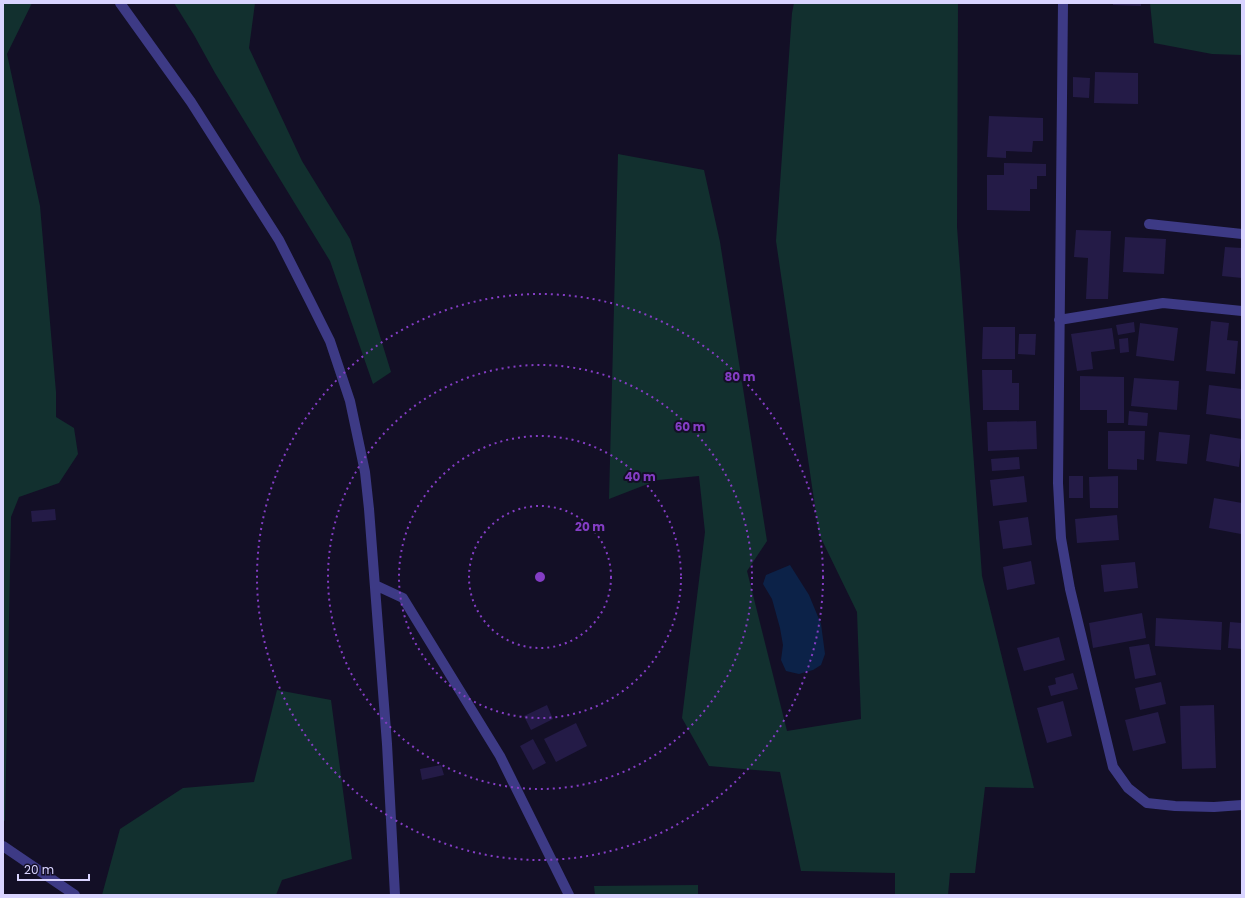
<svg xmlns="http://www.w3.org/2000/svg" width="1245" height="898" font-family="Poppins,sans-serif">
<rect width="100%" height="100%" fill="#130f26"/>
<path fill="#12302f" d="M 3,3 L 32,3 L 7,54 L 40,206 L 56,392 L 56,417 L 74,428 L 78,454 L 59,483 L 19,497 L 11,517 L 5,821 L 3,820 Z
M 174,3 L 255,3 L 249,48 L 302,161 L 350,239 L 391,372 L 373,384 L 330,261 L 215,73 L 194,35 Z
M 794,3 L 958,3 L 957,227 L 982,576 L 1034,788 L 985,787 L 975,873 L 950,873 L 948,895 L 895,895 L 895,873 L 801,871 L 780,772 L 709,766 L 682,718 L 705,532 L 699,476 L 658,480 L 609,499 L 618,154 L 704,170 L 720,242 L 767,541 L 747,571 L 787,731 L 861,719 L 857,612 L 819,534 L 776,241 L 792,13 Z
M 1150,3 L 1242,3 L 1242,55 L 1212,54 L 1154,43 Z
M 277,690 L 331,700 L 352,859 L 282,880 L 276,895 L 102,895 L 120,829 L 183,788 L 254,782 Z
M 698,885 L 698,895 L 595,895 L 594,886 Z"/>
<path fill="#0c2248" d="M 790,565 L 809,595 L 821,624 L 825,654 L 821,665 L 813,670 L 799,674 L 786,671 L 781,660 L 783,645 L 780,628 L 772,599 L 763,584 L 766,575 Z"/>
<path fill="#241b47" d="M 1113,3 L 1141,3 L 1141,6 L 1113,5 Z
M 1095,72 L 1138,73 L 1138,104 L 1094,103 Z
M 1073,77 L 1090,78 L 1089,98 L 1073,97 Z
M 989,116 L 1043,118 L 1043,141 L 1033,141 L 1032,152 L 1006,151 L 1006,158 L 987,157 Z
M 1004,163 L 1046,164 L 1046,176 L 1037,176 L 1037,189 L 1030,189 L 1030,211 L 987,210 L 987,175 L 1004,175 Z
M 1076,230 L 1111,231 L 1108,299 L 1086,299 L 1088,258 L 1074,257 Z
M 1125,237 L 1166,239 L 1164,274 L 1123,272 Z
M 1225,247 L 1242,248 L 1242,278 L 1222,276 Z
M 1211,321 L 1229,323 L 1227,340 L 1238,341 L 1235,374 L 1206,371 Z
M 1134,322 L 1135,332 L 1118,335 L 1116,325 Z
M 1140,323 L 1178,328 L 1174,361 L 1136,356 Z
M 983,327 L 1015,327 L 1015,359 L 982,359 Z
M 1112,328 L 1115,349 L 1091,352 L 1093,369 L 1077,371 L 1071,334 Z
M 1019,334 L 1036,334 L 1035,355 L 1018,354 Z
M 1128,338 L 1129,352 L 1120,353 L 1119,339 Z
M 982,370 L 1012,370 L 1012,383 L 1019,383 L 1019,410 L 983,410 Z
M 1080,376 L 1124,377 L 1124,423 L 1107,423 L 1107,410 L 1080,410 Z
M 1134,378 L 1179,381 L 1177,410 L 1131,406 Z
M 1209,385 L 1242,389 L 1242,419 L 1206,414 Z
M 1129,411 L 1148,413 L 1147,426 L 1128,425 Z
M 1036,421 L 1037,449 L 988,451 L 987,422 Z
M 1108,431 L 1145,431 L 1144,460 L 1137,459 L 1137,470 L 1108,469 Z
M 1159,432 L 1190,435 L 1187,464 L 1156,461 Z
M 1210,434 L 1242,439 L 1239,467 L 1206,461 Z
M 1019,457 L 1020,469 L 992,471 L 991,459 Z
M 1024,476 L 1027,502 L 993,506 L 990,480 Z
M 1069,476 L 1083,476 L 1083,498 L 1069,498 Z
M 1118,476 L 1118,508 L 1090,508 L 1089,477 Z
M 1214,498 L 1242,503 L 1242,527 L 1241,534 L 1209,528 Z
M 55,509 L 56,520 L 32,522 L 31,511 Z
M 1117,515 L 1119,540 L 1077,543 L 1075,519 Z
M 1028,517 L 1032,545 L 1003,549 L 999,521 Z
M 1031,561 L 1035,584 L 1007,590 L 1003,567 Z
M 1135,562 L 1138,588 L 1104,592 L 1101,565 Z
M 1142,613 L 1146,638 L 1093,648 L 1089,623 Z
M 1156,618 L 1222,622 L 1221,650 L 1155,646 Z
M 1230,622 L 1242,623 L 1242,649 L 1228,648 Z
M 1059,637 L 1065,660 L 1024,671 L 1017,648 Z
M 1149,644 L 1156,675 L 1135,679 L 1129,647 Z
M 1073,673 L 1078,689 L 1051,696 L 1048,686 L 1056,684 L 1055,678 Z
M 1161,682 L 1166,704 L 1140,710 L 1135,688 Z
M 1063,701 L 1072,736 L 1047,743 L 1037,708 Z
M 547,705 L 553,719 L 531,730 L 524,716 Z
M 1214,705 L 1216,768 L 1182,769 L 1180,706 Z
M 1158,712 L 1166,743 L 1133,751 L 1125,720 Z
M 576,723 L 587,746 L 556,762 L 544,739 Z
M 533,739 L 546,763 L 533,770 L 520,746 Z
M 441,765 L 444,775 L 422,780 L 420,769 Z"/>
<g fill="none" stroke-linecap="round" stroke-linejoin="round">
<path stroke="#3d3a85" stroke-width="10" d="M 120,3 L 191,102 L 279,240 L 310,301 L 330,341 L 350,401 L 365,472 L 369,509 L 387,744 L 395,895
M 1063,3 L 1058,483 L 1061,538 L 1070,589 L 1113,767 L 1128,788 L 1147,803 L 1175,806 L 1214,807 L 1242,805
M 1149,224 L 1242,234
M 1059,320 L 1163,303 L 1242,311
M 375,585 L 403,598 L 500,756 L 569,895
M 3,846 L 75,895"/>
</g>
<g fill="none" stroke="#843dc5" stroke-width="2" stroke-dasharray="2 4">
<circle cx="540" cy="577" r="71"/>
<circle cx="540" cy="577" r="141"/>
<circle cx="540" cy="577" r="212"/>
<circle cx="540" cy="577" r="283"/>
</g>
<circle cx="540" cy="577" r="6" fill="#843dc5" stroke="#130f26" stroke-width="2"/>
<g font-size="12" text-anchor="middle" font-weight="bold" fill="#843dc5" stroke="#130f26" stroke-width="4" stroke-linejoin="round" paint-order="stroke">
<text x="740" y="381">80 m</text>
<text x="690" y="431">60 m</text>
<text x="640" y="481">40 m</text>
<text x="590" y="531">20 m</text>
</g>
<rect width="1245" height="898" fill="none" stroke="#d9d4ff" stroke-width="8"/>
<path d="M18 874v6h71v-6" fill="none" stroke="#d9d4ff" stroke-width="2"/>
<text x="24" y="874" font-size="12" fill="#d9d4ff" stroke="#130f26" stroke-width="3" paint-order="stroke">20 m</text>
</svg>
